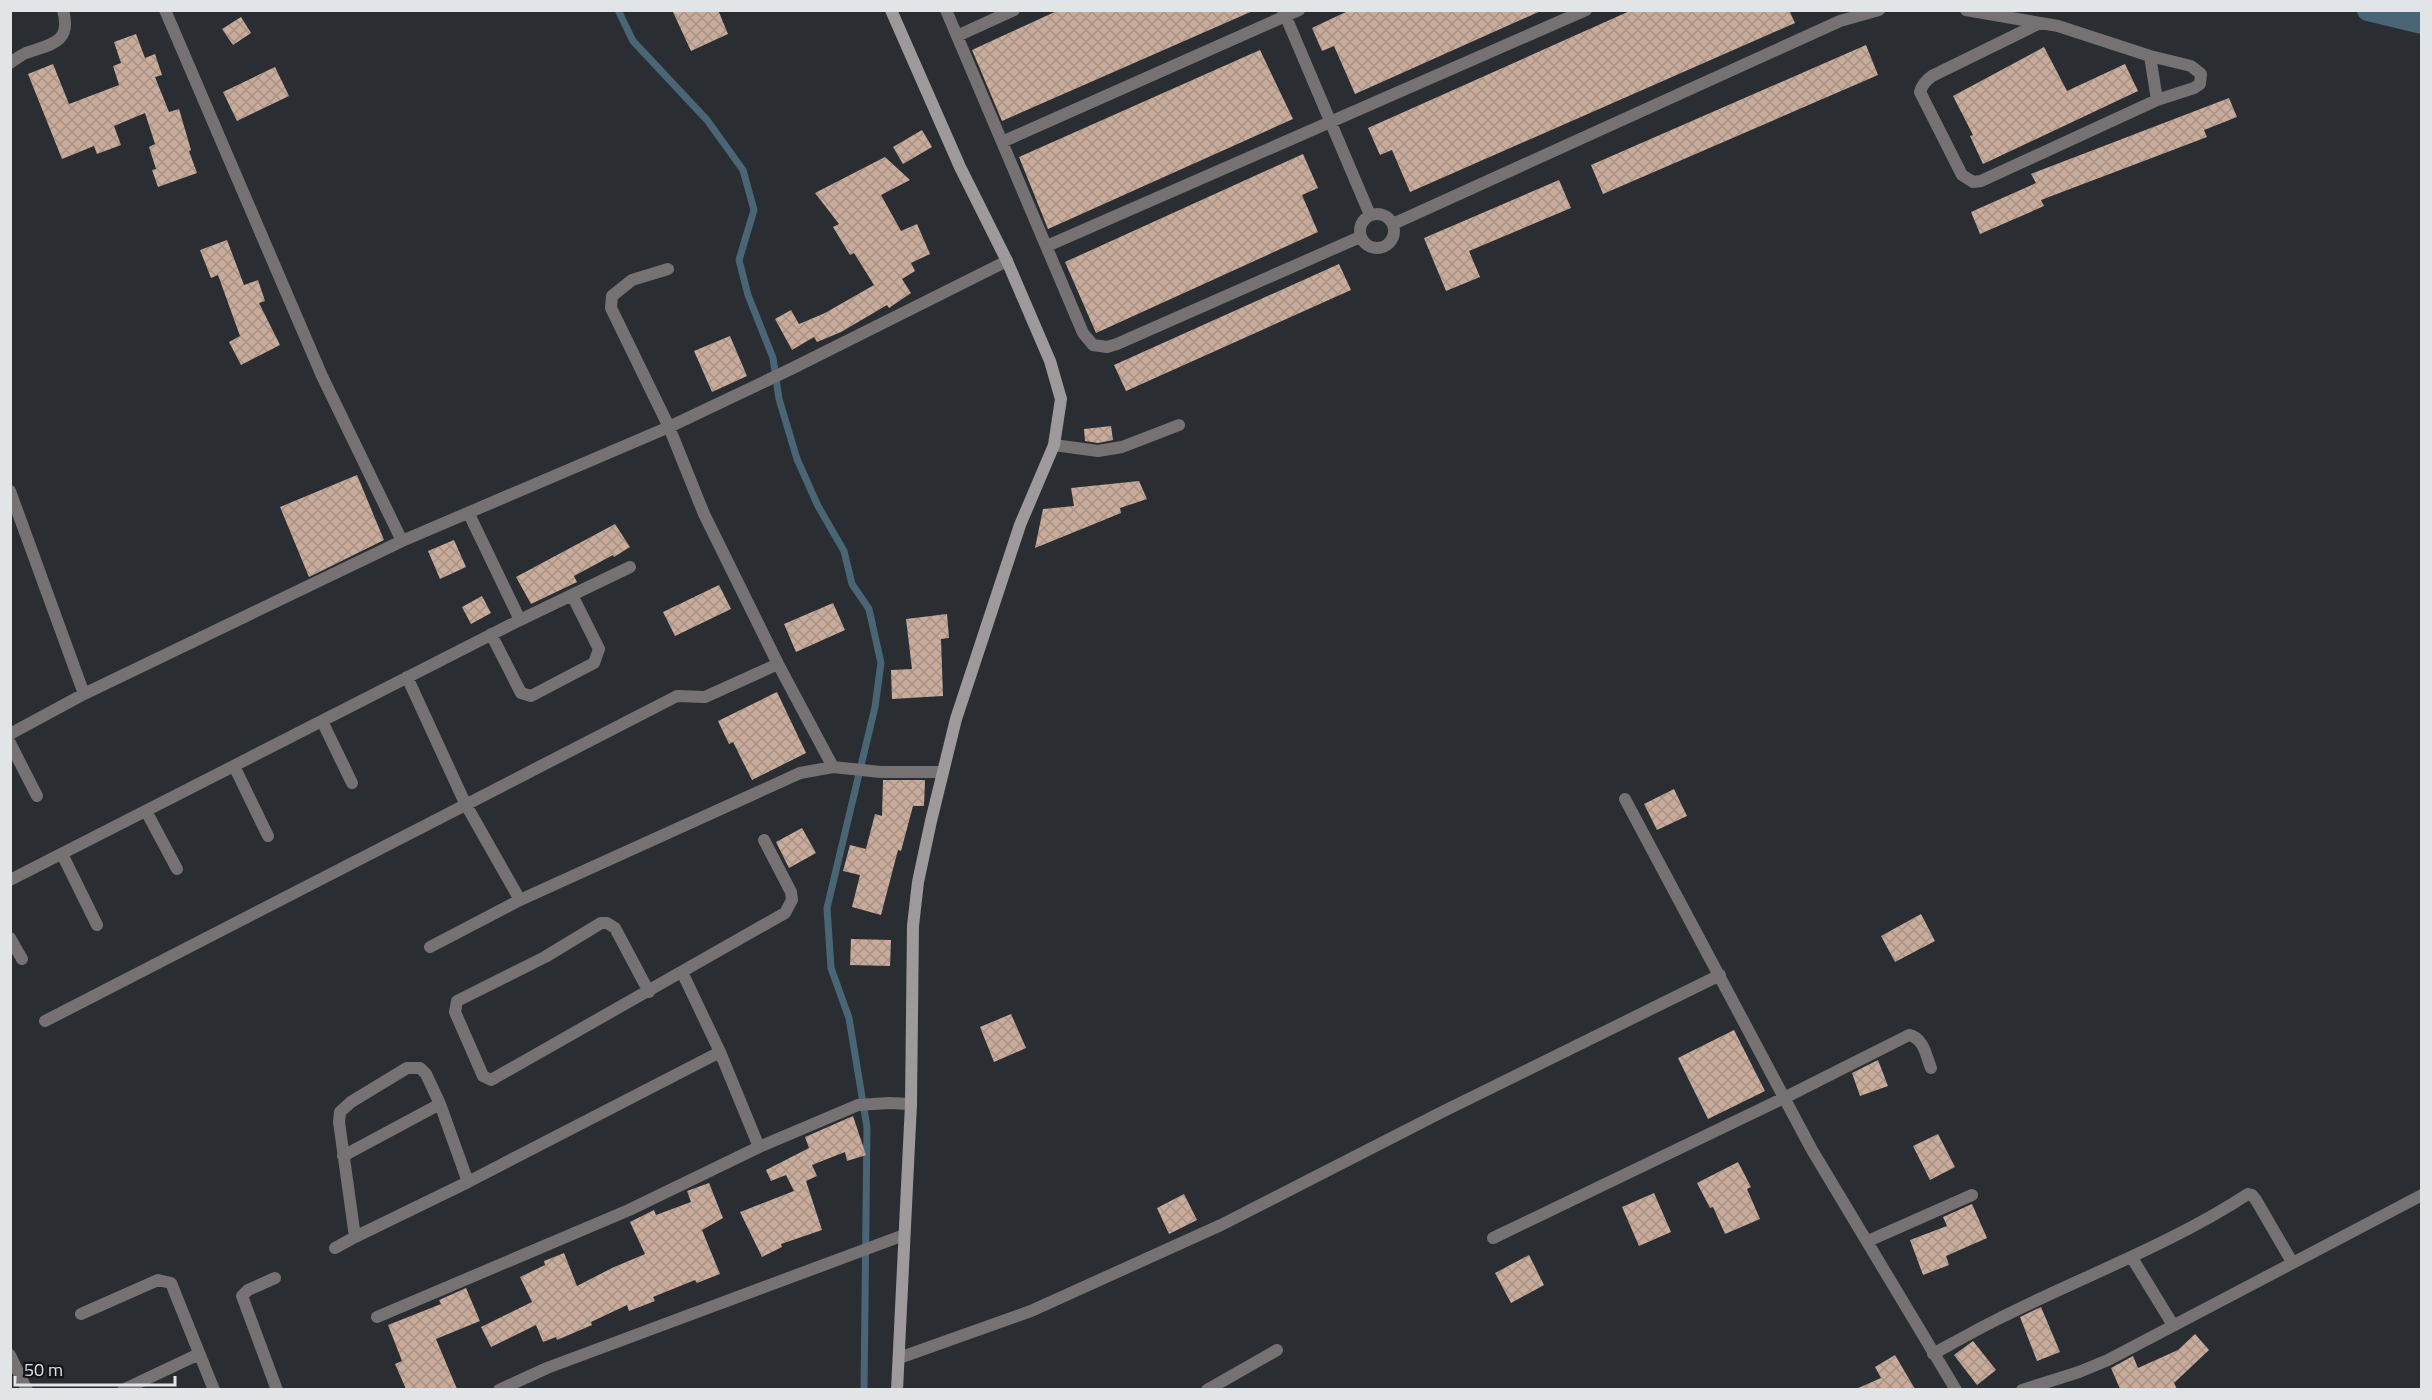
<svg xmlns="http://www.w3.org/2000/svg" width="2432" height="1400" font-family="'Titillium Web',sans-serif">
<defs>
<pattern id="building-cross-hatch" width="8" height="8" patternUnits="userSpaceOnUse" patternTransform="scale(1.5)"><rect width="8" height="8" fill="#c8ab9a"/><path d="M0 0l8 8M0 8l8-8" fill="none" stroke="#a79285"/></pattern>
</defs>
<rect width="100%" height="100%" fill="#2a2e32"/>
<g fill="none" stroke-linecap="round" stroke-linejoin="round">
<path stroke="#4a6676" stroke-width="7" d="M 618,10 L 633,41 L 707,120 L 743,170 L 754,210 L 739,260 L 748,295 L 773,358 L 779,399 L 797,459 L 818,506 L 844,551 L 852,584 L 869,609 L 881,663 L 875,707 L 827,908 L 831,968 L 849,1018 L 867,1127 L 864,1390"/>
<path stroke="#4a6676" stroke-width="22" d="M 2368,10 L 2422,23"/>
</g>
<path fill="url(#building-cross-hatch)" d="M 672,10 L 718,10 L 728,34 L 691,51 Z
M 1059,10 L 1255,10 L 1002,121 L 972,50 Z
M 1350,10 L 1543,10 L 1355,94 L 1334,46 L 1322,51 L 1312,28 Z
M 1632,10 L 1789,10 L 1795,23 L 1410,192 L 1392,150 L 1380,155 L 1368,128 Z
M 241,17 L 251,33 L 233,45 L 222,29 Z
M 136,34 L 145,58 L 155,54 L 162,75 L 155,77 L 169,112 L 179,109 L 191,150 L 189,151 L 197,173 L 158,187 L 152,170 L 156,169 L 149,147 L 155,144 L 145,113 L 114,126 L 121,145 L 97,154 L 94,146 L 62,159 L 28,74 L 53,64 L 69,104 L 119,85 L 113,66 L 121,63 L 114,42 Z
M 1866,45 L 1878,75 L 1603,194 L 1591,165 Z
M 2044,47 L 2067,91 L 2125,64 L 2138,91 L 1983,164 L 1970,136 L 1973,135 L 1953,96 Z
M 1260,50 L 1293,119 L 1048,229 L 1019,157 Z
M 275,67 L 289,96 L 237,121 L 223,92 Z
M 2229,98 L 2237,117 L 2204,130 L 2207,137 L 2041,200 L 2044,206 L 1980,234 L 1971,212 L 2036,183 L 2031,174 Z
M 922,130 L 932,147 L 903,164 L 893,147 Z
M 1303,154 L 1318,188 L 1302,195 L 1318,232 L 1096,333 L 1065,262 Z
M 885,157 L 910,180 L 881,195 L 901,231 L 917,224 L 930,254 L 911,263 L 915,271 L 902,279 L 911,293 L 889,308 L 887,305 L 841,332 L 817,342 L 814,337 L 792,350 L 775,319 L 791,310 L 799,324 L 825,313 L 874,285 L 854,253 L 850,255 L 833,227 L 839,224 L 815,193 Z
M 1559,180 L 1571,208 L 1469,251 L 1480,277 L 1446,291 L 1424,238 Z
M 227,240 L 244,285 L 258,280 L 265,301 L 259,303 L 280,345 L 241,365 L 229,342 L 240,336 L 218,275 L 211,278 L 200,250 Z
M 1339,264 L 1351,290 L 1126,391 L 1114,365 Z
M 730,336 L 747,376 L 712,392 L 694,351 Z
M 1111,426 L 1113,440 L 1098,443 L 1085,441 L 1084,429 Z
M 357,475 L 384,540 L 309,577 L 280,507 Z
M 1139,481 L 1147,499 L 1120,508 L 1121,513 L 1035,548 L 1043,509 L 1074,506 L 1071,488 Z
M 615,524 L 630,547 L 614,557 L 613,555 L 574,576 L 577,582 L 531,604 L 516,577 Z
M 454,540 L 466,567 L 440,579 L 428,551 Z
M 719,585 L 731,609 L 675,636 L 663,612 Z
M 482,596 L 491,613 L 471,624 L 462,607 Z
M 833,603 L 845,630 L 796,652 L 784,624 Z
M 947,614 L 949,638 L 941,639 L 943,696 L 892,699 L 891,670 L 912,669 L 906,619 Z
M 777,692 L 806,753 L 752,780 L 733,742 L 729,744 L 718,721 Z
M 883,780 L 925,780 L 924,806 L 913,806 L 901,851 L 898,850 L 881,915 L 852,907 L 860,875 L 843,871 L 850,845 L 866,849 L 875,814 L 882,816 Z
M 1674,789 L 1687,816 L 1657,830 L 1644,804 Z
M 802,828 L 816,853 L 789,868 L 776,842 Z
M 1921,914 L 1935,941 L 1895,962 L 1881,936 Z
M 851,939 L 891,940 L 890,966 L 850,965 Z
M 1011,1014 L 1026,1048 L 994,1062 L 980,1027 Z
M 1734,1030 L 1765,1091 L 1708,1119 L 1678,1058 Z
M 1878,1060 L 1888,1086 L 1860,1096 L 1852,1073 Z
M 853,1116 L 866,1155 L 847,1161 L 845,1152 L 812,1165 L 817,1176 L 806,1181 L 822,1230 L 781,1244 L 782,1247 L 762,1257 L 740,1212 L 794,1191 L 786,1175 L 771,1181 L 766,1170 L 809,1148 L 805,1137 Z
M 1938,1134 L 1955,1167 L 1930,1180 L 1913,1146 Z
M 1738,1162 L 1751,1187 L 1747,1189 L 1760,1219 L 1725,1234 L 1713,1207 L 1710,1208 L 1697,1183 Z
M 709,1183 L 723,1218 L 702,1230 L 720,1274 L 697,1283 L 695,1280 L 653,1297 L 655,1301 L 629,1311 L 627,1305 L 591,1322 L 592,1325 L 557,1340 L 556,1337 L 543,1342 L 536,1325 L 491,1347 L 481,1327 L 532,1302 L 520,1277 L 545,1265 L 544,1261 L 564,1253 L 577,1286 L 612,1268 L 645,1254 L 630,1222 L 654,1210 L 656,1215 L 691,1202 L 687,1191 Z
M 1654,1193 L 1671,1232 L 1639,1246 L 1622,1207 Z
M 1184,1194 L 1197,1220 L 1169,1234 L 1157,1208 Z
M 1972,1204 L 1987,1238 L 1946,1256 L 1949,1265 L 1923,1275 L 1910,1240 L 1947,1226 L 1943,1217 Z
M 1529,1255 L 1544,1285 L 1511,1303 L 1495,1273 Z
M 466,1288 L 480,1321 L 436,1339 L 457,1389 L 406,1389 L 395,1364 L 402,1361 L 388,1325 L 441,1304 L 439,1300 Z
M 2041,1307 L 2060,1352 L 2037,1361 L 2020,1317 Z
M 2195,1334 L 2209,1350 L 2174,1383 L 2177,1389 L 2120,1389 L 2111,1368 L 2133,1356 L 2138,1368 L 2178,1350 Z
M 1973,1341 L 1996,1370 L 1977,1385 L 1954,1355 Z
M 1895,1355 L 1915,1389 L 1856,1389 L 1881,1378 L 1875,1367 Z"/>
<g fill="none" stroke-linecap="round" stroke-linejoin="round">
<path stroke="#767273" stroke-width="12" d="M 668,269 L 632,280 L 612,296 L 611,308 L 669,427"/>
<path stroke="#767273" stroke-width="12" d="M 165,10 L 322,376 L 402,541
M 946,10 L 1083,333 L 1093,345 L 1107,347 L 1117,344 L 1360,237
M 1283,10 L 1370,215
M 1966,10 L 2058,26 L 2150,56 L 2191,66 L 2201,74 L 2200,84 L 2194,88 L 2157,100 L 2150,56
M 2040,23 L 1932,76 C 1925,81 1922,85 1920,92 L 1962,175 L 1973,182 L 1981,181 L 2157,100
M 957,36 L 1014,10
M 10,63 C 16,59 21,55 26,53 C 51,44 72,43 63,10
M 1002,142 L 1299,10
M1360 231a17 17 0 1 1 34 0a17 17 0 1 1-34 0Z
M 1393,224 L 1840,21 L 1879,10
M 1047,246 L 1586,10
M 669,427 L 704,514 L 778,664 L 833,767
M 1054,445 L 1098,451 L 1122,447 L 1179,425
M 10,491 L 84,694
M 469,514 L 520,620
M 491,634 L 521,693 L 531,696 L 594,663 L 599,649 L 572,595
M 407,677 L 465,803 L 520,900 L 430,947
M 322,721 L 352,783
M 10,734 L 84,694 L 402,541 L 669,427 L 793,368 L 1007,261
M 10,743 L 37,796
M 234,766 L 268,836
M 1625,799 L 1812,1150 L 1956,1390
M 146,811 L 177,869
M 62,854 L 97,925
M 10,880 L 520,620 L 630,567
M 520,900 L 800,773 L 833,767 L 881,772 L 943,772
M 10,938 L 22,959
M 682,972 L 720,1052 L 759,1147
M 649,992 L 615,928 L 607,923 L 601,923 L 545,957 L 457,1001 L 455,1012 L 483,1076 L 491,1080 L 785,913 L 792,900 L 791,892 L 764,840
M 45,1021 L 677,696 L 705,697 L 778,664
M 343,1156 L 440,1104
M 468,1182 L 440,1104 L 426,1074 L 420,1068 L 407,1068 L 351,1102 L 340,1112 L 339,1122 L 355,1237 L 468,1182 L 720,1052
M 1493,1238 L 1784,1098 L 1909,1035 C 1924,1038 1926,1056 1931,1068
M 1868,1241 L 1972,1195
M 335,1248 L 355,1237
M 2132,1258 L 2173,1325
M 275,1278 L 248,1290 L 242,1296 L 277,1390
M 81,1314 L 158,1280 L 171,1283 L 214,1390
M 377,1317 L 629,1210 L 759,1147 L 858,1105 L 889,1103 L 911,1104
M 1933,1354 C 1955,1342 1976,1330 1998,1319 C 2081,1277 2170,1245 2248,1194 L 2252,1195 L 2256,1200 L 2292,1262
M 10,1355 L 27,1390
M 899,1358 L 1031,1311 L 1221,1225 L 1442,1112 L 1720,975
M 123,1390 L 199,1354
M 499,1390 L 547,1368 L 904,1235
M 1207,1390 L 1277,1350
M 2022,1390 L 2079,1372 L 2108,1360 L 2422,1195"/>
<path stroke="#9e999a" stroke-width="12" d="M 891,10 L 960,167 L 1007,261 L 1050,361 L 1061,399 L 1054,445 L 1020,525 L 956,719 L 931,821 L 918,882 L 913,926 L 911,1104 L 897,1390"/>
</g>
<rect width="2432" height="1400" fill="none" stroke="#e2e5e7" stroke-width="24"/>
<path d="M15 1376v9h160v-9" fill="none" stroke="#e2e5e7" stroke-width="3"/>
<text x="24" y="1376" font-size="18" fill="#e2e5e7" stroke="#141618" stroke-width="4.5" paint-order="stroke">50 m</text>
</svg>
